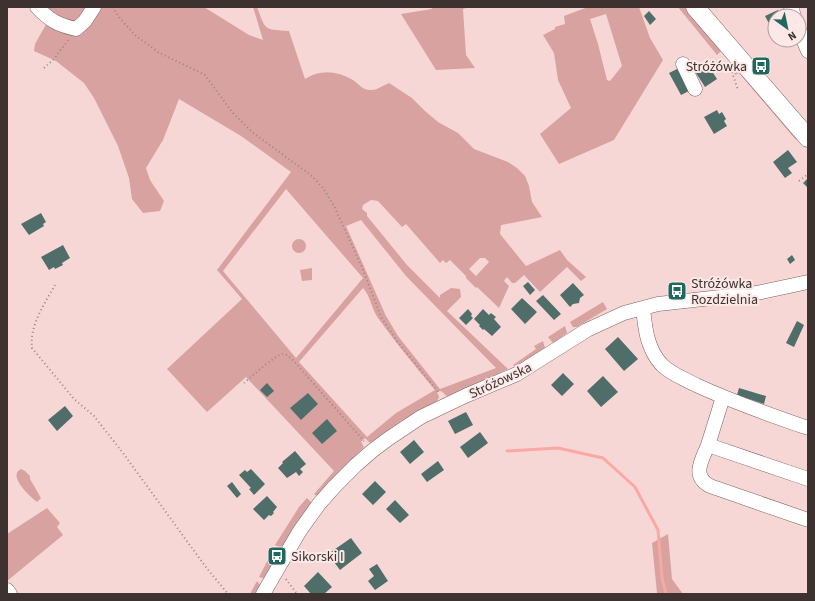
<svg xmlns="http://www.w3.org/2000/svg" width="815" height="601" font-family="'Source Sans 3',sans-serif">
<rect width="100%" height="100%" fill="#f7d7d5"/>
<path fill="#d7a2a0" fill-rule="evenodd" d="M 42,7 L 204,7 L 249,35 L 263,40 L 253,7 L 257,7 C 266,31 263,29 289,31 L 305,79 C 321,69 337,71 353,80 C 359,84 363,91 372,90 C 377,90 384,85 389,83 L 412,98 L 425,111 L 438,122 L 458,133 L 474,149 L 508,162 L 517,168 L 525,176 L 529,186 L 532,202 L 542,217 L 501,225 L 500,234 L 526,266 L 560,250 L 567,260 L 586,277 L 581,281 L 567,267 L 540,292 L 524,275 L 515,283 L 512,283 L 507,277 L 504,281 L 509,286 L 499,308 L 477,287 L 476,288 L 466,278 L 466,276 L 450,260 L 446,263 L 443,260 L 440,263 L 406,224 L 402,227 L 378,201 L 371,200 L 363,205 L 362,209 L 367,213 L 367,216 L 407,265 L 440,298 L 440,295 L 451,288 L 460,289 L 461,297 L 447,311 L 508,369 L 448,397 L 441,391 L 437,392 L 439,397 L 437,401 L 401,421 L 370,443 L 365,438 L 361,442 L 364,447 L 337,474 L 319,495 L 317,496 L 314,494 L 334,471 L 246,377 L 207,412 L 167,369 L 242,299 L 217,270 L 291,172 L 241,136 L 179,99 L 163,140 L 146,168 L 150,180 L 164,201 L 160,211 L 143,213 L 132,199 L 129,178 L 118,146 L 94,98 L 84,83 L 56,61 L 34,51 L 35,44 L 48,21 ZM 286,189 L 363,278 L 296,358 L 223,271 ZM 361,220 L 406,276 L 496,368 L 440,389 L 398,336 L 386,316 L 346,226 ZM 480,258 L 485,258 L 489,262 L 476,276 L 469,269 ZM 363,288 C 371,297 371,308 378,318 C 396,343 415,366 435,390 L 396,413 L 367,437 L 299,362 Z
M 431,7 L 469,7 L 463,9 L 466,55 L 475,68 L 436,70 L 401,14 L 432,9 Z
M 588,7 L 639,7 L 650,38 L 663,60 L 614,140 L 559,164 L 540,134 L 571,108 L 558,80 L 554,53 L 543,35 L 555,29 L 555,27 L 565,24 L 564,16 ZM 606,14 L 622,66 L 610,81 L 607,80 L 598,44 L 590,19 Z
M 678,7 L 688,7 L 722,50 L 717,55 Z
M 730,59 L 798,138 L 796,140 L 739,73 L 735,75 Z
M292 246a7 7 0 1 1 14 0a7 7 0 1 1-14 0Z
M 312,268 L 312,280 L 302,281 L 300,270 Z
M 603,302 L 607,309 L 577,327 L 573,327 L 570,322 Z
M 565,326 L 567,333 L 553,343 L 548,337 Z
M 543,341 L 545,348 L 516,367 L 513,365 L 536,349 L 534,346 Z
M 21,469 L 25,471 L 30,476 L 30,479 L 41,498 L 37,502 C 30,496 7,476 21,469 Z
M 307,498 L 312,503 L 282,549 L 275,545 L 299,507 Z
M 47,508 L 60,523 L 57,527 L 63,535 L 7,581 L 7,534 Z
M 668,534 L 672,579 L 683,594 L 657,593 L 652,543 Z
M 272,552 L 277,558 L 265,577 L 263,578 L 259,577 Z
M 257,581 L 261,586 L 256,594 L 250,594 Z"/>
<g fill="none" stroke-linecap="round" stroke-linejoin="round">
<path stroke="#f9a8a4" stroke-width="3" d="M 507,451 L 558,448 L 603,458 L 635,487 L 658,530 L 662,578 L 666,594"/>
</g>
<path fill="#4f6e69" d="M 778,10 L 781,16 L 775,16 L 775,30 L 773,31 L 765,16 Z
M 649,11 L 656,19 L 650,25 L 644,16 Z
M 708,65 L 717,79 L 705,87 L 696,73 Z
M 681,67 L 691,90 L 681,95 L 669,73 Z
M 717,110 L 719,114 L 722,112 L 726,119 L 724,121 L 727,126 L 714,134 L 704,117 Z
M 788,150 L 797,162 L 788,168 L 792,173 L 785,178 L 773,162 Z
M 808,178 L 808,188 L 803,183 Z
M 41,213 L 46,222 L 43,224 L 44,226 L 29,235 L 21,224 Z
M 63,245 L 70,258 L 62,263 L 63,265 L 55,269 L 54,267 L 49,270 L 41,257 Z
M 792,255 L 795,260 L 790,264 L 787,259 Z
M 528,282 L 535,290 L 530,295 L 523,286 Z
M 573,283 L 584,295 L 580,298 L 579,303 L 573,304 L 570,307 L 560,295 Z
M 678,285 L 678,287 L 670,288 L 670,286 Z
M 543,295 L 561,314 L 554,320 L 536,301 Z
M 522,298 L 537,312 L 525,324 L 511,309 Z
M 468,309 L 472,314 L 471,316 L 473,318 L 466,325 L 459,318 Z
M 483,309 L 489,315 L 491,313 L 496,317 L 494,319 L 501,327 L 492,336 L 484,329 L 483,330 L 479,326 L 480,325 L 474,319 Z
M 797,321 L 804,325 L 794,347 L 786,343 Z
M 618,337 L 638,359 L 624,371 L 605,349 Z
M 563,373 L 574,384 L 562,396 L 551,385 Z
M 603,376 L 618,392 L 601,407 L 587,391 Z
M 267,383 L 274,391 L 267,397 L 260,390 Z
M 739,388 L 766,396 L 764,404 L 737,395 Z
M 308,393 L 318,404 L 301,420 L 290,408 Z
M 65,406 L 73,416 L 71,418 L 57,431 L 48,420 Z
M 466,412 L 473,425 L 455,434 L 448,421 Z
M 327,419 L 337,431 L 322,444 L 312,433 Z
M 480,432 L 488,443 L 468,458 L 460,447 Z
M 414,440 L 424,452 L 410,464 L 400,452 Z
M 295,451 L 306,464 L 300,469 L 303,472 L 299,476 L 296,472 L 287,478 L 278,468 L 283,463 L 282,462 Z
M 438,461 L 444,470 L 427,482 L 421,474 Z
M 251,469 L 265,484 L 254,495 L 249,489 L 251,488 L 239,475 L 245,470 L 247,472 Z
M 375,481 L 386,492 L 373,505 L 362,494 Z
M 232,482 L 241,494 L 237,498 L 227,486 Z
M 267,496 L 277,507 L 273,512 L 274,513 L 271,516 L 269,515 L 264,520 L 253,509 Z
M 395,500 L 409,515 L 400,523 L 386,509 Z
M 351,538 L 362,553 L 340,570 L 328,554 Z
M 377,564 L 388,581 L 375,590 L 368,581 L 374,576 L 369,569 Z
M 318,572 L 332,587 L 324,594 L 311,594 L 304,586 Z"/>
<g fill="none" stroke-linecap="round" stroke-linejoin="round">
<defs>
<path id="minor" d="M 37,7 C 49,20 58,25 76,29 L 85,21 L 94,7
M 791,7 L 794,16
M 799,30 L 808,51
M 683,64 L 695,89
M 643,308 C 645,328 647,349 662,365 C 671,374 685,379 696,385 C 733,402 770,415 808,428
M 708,445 L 723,397
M 808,479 L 708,445 C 702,460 691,476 710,486 L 808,520
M 7,590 L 10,594
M 263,594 L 299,532 L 319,504 L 334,487 L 356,465 L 372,451 L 388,439 L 421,417 L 465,396 L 517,374 L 587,330 L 624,313 L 658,304 L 757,293 L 808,282"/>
<path id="major" d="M 695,7 L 808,138"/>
</defs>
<use href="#minor" stroke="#7e6260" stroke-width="15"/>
<use href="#major" stroke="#7e6260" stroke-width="19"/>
<path stroke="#9c8684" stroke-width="2" stroke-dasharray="1 3" stroke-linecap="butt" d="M 113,7 L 118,16 L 135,35 L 158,52 L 205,75 L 232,112 L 252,132 L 312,176 L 323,188 L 334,206 L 362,267 L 381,317 L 397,341 L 439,393
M 44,68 L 53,60 L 69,39
M 732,72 L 738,90
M 799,181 L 808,174
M 55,285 C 45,303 29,326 32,348 L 74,399 L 94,416 L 123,453 L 205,566 L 228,594
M 244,383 C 251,377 276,354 283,354 C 287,354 289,357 292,359 L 364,441
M 286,579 L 297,594"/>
<use href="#minor" stroke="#fff" stroke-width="14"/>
<use href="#major" stroke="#fff" stroke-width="18"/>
</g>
<defs>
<symbol id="bus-square" viewBox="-11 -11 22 22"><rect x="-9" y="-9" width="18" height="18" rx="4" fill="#1f6860" stroke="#fce8e6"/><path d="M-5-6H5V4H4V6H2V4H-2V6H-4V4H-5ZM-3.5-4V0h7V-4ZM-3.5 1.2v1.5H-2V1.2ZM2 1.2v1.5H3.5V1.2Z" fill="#fff"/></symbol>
</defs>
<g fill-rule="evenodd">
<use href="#bus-square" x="750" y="55" width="22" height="22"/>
<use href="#bus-square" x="666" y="280" width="22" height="22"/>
<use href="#bus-square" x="266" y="545" width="22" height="22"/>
</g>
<g text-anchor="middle" stroke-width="4" stroke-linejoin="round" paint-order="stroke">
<g font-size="14" fill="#3e3231" stroke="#fce8e6" text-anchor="start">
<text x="747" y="71" text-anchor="end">Stróżówka</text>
<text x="691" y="288">Stróżówka<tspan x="691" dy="16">Rozdzielnia</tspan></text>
<text x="291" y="561">Sikorski I</text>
</g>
<g font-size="14" fill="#3e3231" stroke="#fce8e6">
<text transform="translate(500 380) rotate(-25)" y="5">Stróżowska</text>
</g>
</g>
<rect width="815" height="601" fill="none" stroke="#3e3231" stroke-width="16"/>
<g transform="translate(787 28) rotate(147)"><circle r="19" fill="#fce8e6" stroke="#b09f9e"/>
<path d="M0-3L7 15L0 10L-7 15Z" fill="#1f6860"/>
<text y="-6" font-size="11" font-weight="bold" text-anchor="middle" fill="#3e3231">N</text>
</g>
</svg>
